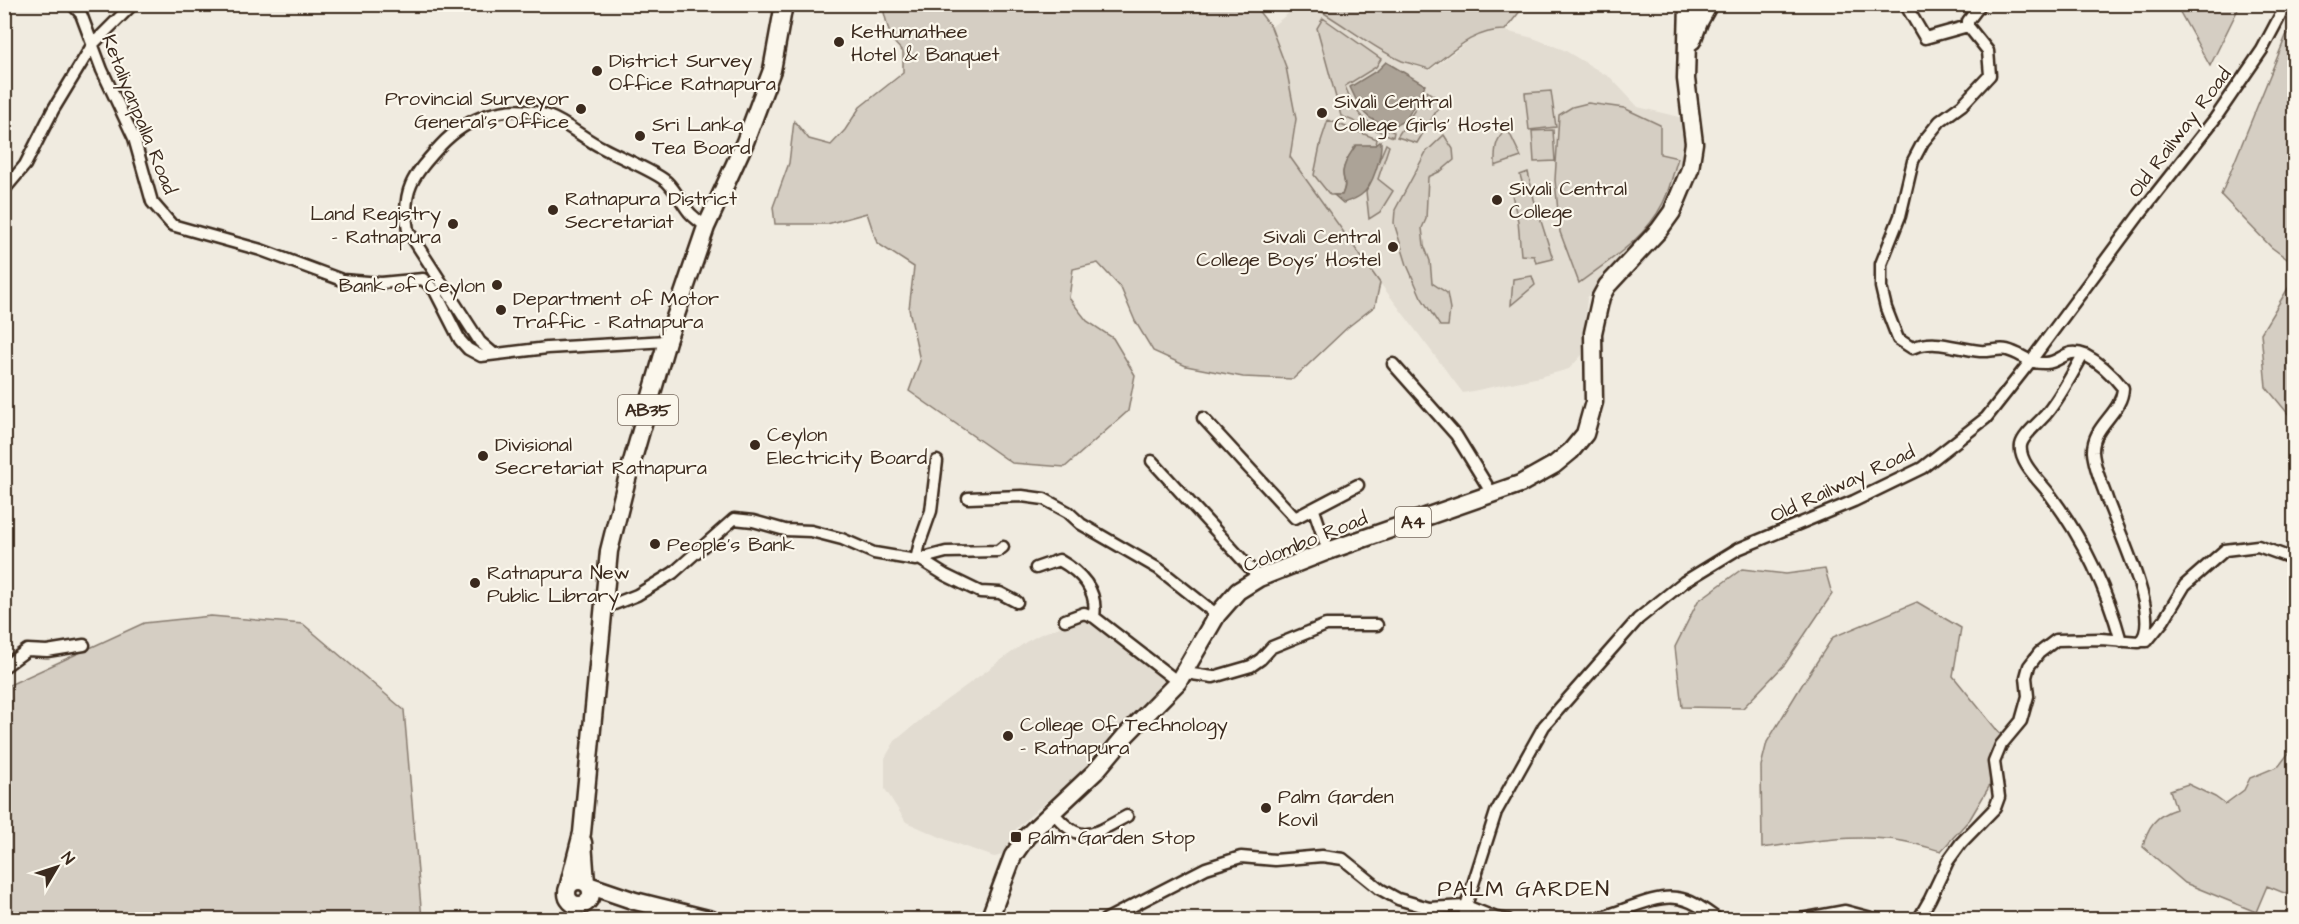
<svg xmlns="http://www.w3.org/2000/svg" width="2299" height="924" font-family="'Architects Daughter',sans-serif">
<rect width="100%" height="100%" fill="#f0ebe0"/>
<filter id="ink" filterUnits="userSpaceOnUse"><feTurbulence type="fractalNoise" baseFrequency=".0167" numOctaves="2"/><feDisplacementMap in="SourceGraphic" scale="12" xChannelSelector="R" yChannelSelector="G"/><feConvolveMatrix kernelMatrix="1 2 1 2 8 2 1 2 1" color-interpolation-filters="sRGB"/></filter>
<g filter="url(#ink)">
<path fill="#e2dcd1" d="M 1310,6 L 1330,17 L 1362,40 L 1402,62 L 1430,70 L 1474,37 L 1493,31 L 1505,31 L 1533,38 L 1564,50 L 1611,78 L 1638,107 L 1683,118 L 1689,156 L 1678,190 L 1651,234 L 1619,257 L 1587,298 L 1582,355 L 1569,369 L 1540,377 L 1463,393 L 1380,283 L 1290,157 L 1296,119 L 1286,67 L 1271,27 L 1289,13 Z
M 1084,618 L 1091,621 L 1164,675 L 1165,679 L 1104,753 L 1032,814 L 1014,831 L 1004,852 L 999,856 L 994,857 L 947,840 L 906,822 L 885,789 L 885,758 L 895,741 L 930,712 L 1026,642 L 1041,634 Z"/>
<path fill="#d5cec3" stroke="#887c70" stroke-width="1.5" d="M 882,5 L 1254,5 L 1271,27 L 1286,67 L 1296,119 L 1290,157 L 1380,283 L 1375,306 L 1348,327 L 1293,379 L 1243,377 L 1186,366 L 1153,351 L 1135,321 L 1121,288 L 1098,263 L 1073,269 L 1069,298 L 1087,321 L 1113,338 L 1135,375 L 1128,411 L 1065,467 L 1012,463 L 909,391 L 920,361 L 909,309 L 914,267 L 877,243 L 867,213 L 827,224 L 775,224 L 773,207 L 789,163 L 794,121 L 809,139 L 831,145 L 845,130 L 860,107 L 903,73 L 903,52 L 891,39 Z
M 1310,5 L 1525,5 L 1505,30 C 1473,30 1453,51 1429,69 C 1421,66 1411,64 1402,61 C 1369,46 1342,22 1310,5 Z
M 2176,5 L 2240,5 L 2210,66 Z
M 1323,18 L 1381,59 L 1376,67 L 1345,86 C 1357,116 1362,123 1394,132 L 1393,137 L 1341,116 L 1317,28 Z
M 2294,28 L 2294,264 L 2271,247 L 2221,195 L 2286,36 Z
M 1427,91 L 1442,102 L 1417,143 L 1397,137 Z
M 1551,91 L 1556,127 L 1529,130 L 1525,93 Z
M 1588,103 L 1624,108 L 1660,125 L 1660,154 L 1678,158 C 1673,173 1670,189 1663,203 C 1645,239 1611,259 1579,283 L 1560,232 L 1555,180 L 1559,115 L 1572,107 Z
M 1328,120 L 1377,139 L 1376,145 L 1356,146 C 1351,153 1344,162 1343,172 C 1343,184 1347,181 1342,195 L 1330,195 L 1314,175 L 1321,141 Z
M 1506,130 L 1510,134 L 1521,157 L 1495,166 C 1495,152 1494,140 1506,130 Z
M 1553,130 L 1555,161 L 1534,162 L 1532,131 Z
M 1444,135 L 1453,149 L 1454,160 L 1441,171 L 1428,177 L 1426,219 L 1422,228 L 1424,245 L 1430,261 L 1432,283 L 1447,293 L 1450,309 L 1448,326 L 1440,326 L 1421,297 L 1407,265 L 1394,223 L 1395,210 L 1426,152 Z
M 1386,144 L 1389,146 L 1378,179 L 1393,191 L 1380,212 L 1369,219 L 1366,191 Z
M 1528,172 L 1534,199 L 1553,259 L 1536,263 L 1534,256 L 1521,255 L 1518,221 L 1511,190 L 1523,185 L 1520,175 Z
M 1532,276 L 1535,285 L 1511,305 L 1513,279 Z
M 2293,280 L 2294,280 L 2294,421 L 2266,387 L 2261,333 Z
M 1742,569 L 1786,574 L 1825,569 L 1832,594 L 1785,664 L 1743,708 L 1682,707 L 1675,647 L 1698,601 Z
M 1917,602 L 1961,628 L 1953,676 L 2005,740 L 1994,762 L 1989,787 L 1970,819 L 1941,851 C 1923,846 1906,840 1887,839 C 1845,835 1802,843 1762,848 L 1761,766 L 1767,742 L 1805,680 L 1833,637 Z
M 211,616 L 303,624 L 404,710 L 422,919 L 5,920 L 5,687 L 144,623 Z
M 2294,746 L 2294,897 L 2267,886 L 2256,912 L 2185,883 L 2143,847 C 2147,827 2156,815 2176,809 L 2170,790 L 2188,784 L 2215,797 L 2225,804 L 2244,790 L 2250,778 L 2279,766 Z"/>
<path fill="#aca397" stroke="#7f7367" stroke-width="1.5" d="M 1386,62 L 1425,85 L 1406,120 L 1390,128 C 1363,117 1362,113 1350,87 L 1378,70 Z
M 1381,141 C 1382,155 1373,187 1361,195 C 1356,199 1349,201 1343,203 L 1334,195 L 1342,195 C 1348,181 1343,183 1343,172 C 1344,161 1351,153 1356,145 L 1376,145 Z"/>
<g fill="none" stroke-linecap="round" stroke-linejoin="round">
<defs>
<path id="minor" d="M 72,4 L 81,14 L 102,70 L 134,138 L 152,202 L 172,225 L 261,250 L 342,280 L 381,283 L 423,279 L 435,291 L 460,340 L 468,349 L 481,356 L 547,348 L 667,341
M 1905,4 L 1925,38 L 1968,26 L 1988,51 L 1990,75 L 1962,105 L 1940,121 L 1923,142 L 1913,161 L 1900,216 L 1881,264 L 1881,287 L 1886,308 L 1898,339 L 1912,348 C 1936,338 1956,349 1980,351 C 1989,352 1999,348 2007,350 C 2023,354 2028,364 2046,363 C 2062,362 2066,347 2085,355 C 2101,363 2112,374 2123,388 C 2122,414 2092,425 2093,452 C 2094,466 2101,483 2106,496 C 2114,523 2165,622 2139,642 L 2101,639 L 2056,640 L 2039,653 L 2029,666 L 2026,677 L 2028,696 L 2021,721 L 2001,745 L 1994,762 L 1999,797 L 1995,808 L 1961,843 L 1948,861 L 1930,899 L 1918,920
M 1968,26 L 1968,21 L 1981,4
M 4,190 L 25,165 L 53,110 L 93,44 L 133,4
M 494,354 L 480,342 L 408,231 C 401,190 413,176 440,146 C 467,117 509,101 548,116 C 567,123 584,139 603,148 C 617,156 657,172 667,182 C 676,191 682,203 689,212 C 694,218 701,222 706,227
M 2083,355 C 2072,374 2061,396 2047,413 C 2040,422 2023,435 2021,445 C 2018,463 2042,483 2051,496 C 2083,539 2107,590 2121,641
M 1393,364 L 1456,435 L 1491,492
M 1203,418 L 1295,518 L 1358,485
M 1152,461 L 1259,578
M 968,498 L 1022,496 L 1044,499 L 1068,512 L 1081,524 L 1159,569 L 1217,615
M 1314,510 L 1328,551
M 916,560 L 920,542 L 931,511 L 937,461
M 921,560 L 945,575 L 980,592 L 1000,593 L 1017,602
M 1036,568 L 1059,560 C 1082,573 1098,590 1094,617 L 1178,682
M 604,608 L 637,595 L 673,573 L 734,519 L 753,521 L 785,530 L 811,531 L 842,539 L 874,553 L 916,560 L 946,552 L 998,551 L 1003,547
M 1065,620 L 1084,613 L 1094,617
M 2143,641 L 2147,641 L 2164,620 L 2185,585 L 2225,550 L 2258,546 L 2294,559
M 4,667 L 27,650 L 47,651 L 84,645
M 1185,673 L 1213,677 L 1251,666 L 1261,659 L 1272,647 L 1326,625 L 1377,625
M 1052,811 C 1081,847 1092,835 1127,816
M 1105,920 L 1206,868 L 1241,857 L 1275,860 L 1322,856 L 1343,859 L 1380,889 L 1398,899 L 1429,908 L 1466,906 L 1496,918 L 1508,920
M 1464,920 L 1466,906 L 1496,812 L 1544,726 L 1638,619 L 1684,582 L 1738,549 L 1854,501 L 1922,468 L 1986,418 L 2030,362 L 2139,215 L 2214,120 L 2262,50 L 2280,16 L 2283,4
M 1590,920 C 1616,916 1651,894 1677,898 C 1693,900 1706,911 1719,920
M 1796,920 L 1845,911 L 1879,920"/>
<path id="primary" d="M 583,842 L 586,883
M 569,884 L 582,833 L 609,551 L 627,479 L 667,341 L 706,227 L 745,142 L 772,70 L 784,4"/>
<path id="trunk" d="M 1692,41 L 1699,22 L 1709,4
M567 893a12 12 0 1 1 24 0a12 12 0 1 1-24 0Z
M 588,885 L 635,901 L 712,920
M 989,920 L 1013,856 L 1027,836 L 1095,772 L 1126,735 L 1178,682 L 1217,615 L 1238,591 L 1259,578 L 1328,551 L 1520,484 L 1554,465 L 1571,451 L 1585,434 L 1594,402 L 1593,333 L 1601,297 L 1607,286 L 1659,230 L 1672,212 L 1690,169 L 1694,143 L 1686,79 L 1688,4"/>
</defs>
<use href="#minor" stroke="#3b2a1e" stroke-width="15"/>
<use href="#primary" stroke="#3b2a1e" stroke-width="21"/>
<use href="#trunk" stroke="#3b2a1e" stroke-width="21"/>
<use href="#minor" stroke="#fbf7ec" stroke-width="10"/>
<use href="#primary" stroke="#fbf7ec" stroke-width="16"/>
<use href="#trunk" stroke="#fbf7ec" stroke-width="16"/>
</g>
</g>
<g fill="#3b2a1e" stroke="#fbf7ec" stroke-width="2">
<circle cx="839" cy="42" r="6"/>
<circle cx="597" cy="71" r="6"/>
<circle cx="581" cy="109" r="6"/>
<circle cx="1322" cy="113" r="6"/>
<circle cx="640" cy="136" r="6"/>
<circle cx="1497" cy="200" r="6"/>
<circle cx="553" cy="210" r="6"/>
<circle cx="453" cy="224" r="6"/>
<circle cx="1393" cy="247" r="6"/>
<circle cx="497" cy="285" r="6"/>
<circle cx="501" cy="310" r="6"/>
<circle cx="755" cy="445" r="6"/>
<circle cx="483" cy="456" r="6"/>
<circle cx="655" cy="544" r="6"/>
<circle cx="475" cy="583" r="6"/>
<circle cx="1008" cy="736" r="6"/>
<circle cx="1266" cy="808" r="6"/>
<rect x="1010" y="831" width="12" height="12" rx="3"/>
</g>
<g text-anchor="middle" stroke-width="4.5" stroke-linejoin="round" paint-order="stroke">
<g fill="#fbf7ec" stroke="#75685c" stroke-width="1.5">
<rect x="618" y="395" width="60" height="30" rx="4.5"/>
<rect x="1395" y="507" width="36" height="30" rx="4.5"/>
</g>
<g font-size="18" font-weight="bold" fill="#3b2a1e">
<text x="648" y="416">AB35</text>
<text x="1413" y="528">A4</text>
</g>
<g font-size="20" fill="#3b2a1e" stroke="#fbf7ec" text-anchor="start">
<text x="851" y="38">Kethumathee<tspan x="851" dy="23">Hotel &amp; Banquet</tspan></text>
<text x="609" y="67">District Survey<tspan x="609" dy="23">Office Ratnapura</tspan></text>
<text x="569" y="105" text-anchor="end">Provincial Surveyor<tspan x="569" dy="23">General's Office</tspan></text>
<text x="1334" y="108">Sivali Central<tspan x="1334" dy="23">College Girls' Hostel</tspan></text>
<text x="652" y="131">Sri Lanka<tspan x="652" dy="23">Tea Board</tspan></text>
<text x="1509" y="195">Sivali Central<tspan x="1509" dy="23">College</tspan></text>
<text x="565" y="205">Ratnapura District<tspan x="565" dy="23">Secretariat</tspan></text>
<text x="441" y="220" text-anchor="end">Land Registry<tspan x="441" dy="23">- Ratnapura</tspan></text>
<text x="1381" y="243" text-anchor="end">Sivali Central<tspan x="1381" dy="23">College Boys' Hostel</tspan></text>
<text x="485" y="292" text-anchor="end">Bank of Ceylon</text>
<text x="513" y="305">Department of Motor<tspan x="513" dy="23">Traffic - Ratnapura</tspan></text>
<text x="767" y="441">Ceylon<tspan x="767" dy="23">Electricity Board</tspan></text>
<text x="495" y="451">Divisional<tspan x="495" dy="23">Secretariat Ratnapura</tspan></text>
<text x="667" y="551">People's Bank</text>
<text x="487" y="579">Ratnapura New<tspan x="487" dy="23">Public Library</tspan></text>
<text x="1020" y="731">College Of Technology<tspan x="1020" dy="23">- Ratnapura</tspan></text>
<text x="1278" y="803">Palm Garden<tspan x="1278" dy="23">Kovil</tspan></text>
<text x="1028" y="844">Palm Garden Stop</text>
</g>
<g font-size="20" fill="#3b2a1e" stroke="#fbf7ec">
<text transform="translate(140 114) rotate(68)" y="7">Ketaliyanpalla Road</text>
<text transform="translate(2179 132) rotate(-53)" y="7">Old Railway Road</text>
<text transform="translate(1842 483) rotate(-25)" y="7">Old Railway Road</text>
<text transform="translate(1305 541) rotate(-22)" y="7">Colombo Road</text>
</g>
<g font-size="22" letter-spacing="1.5" fill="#3b2a1e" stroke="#fbf7ec">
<text x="1524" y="896">PALM GARDEN</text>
</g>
</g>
<rect width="2299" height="924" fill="none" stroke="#fbf7ec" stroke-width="24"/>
<rect x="12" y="12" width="2275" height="900" fill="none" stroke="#3b2a1e" stroke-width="2" filter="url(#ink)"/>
<g transform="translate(57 867) rotate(51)" stroke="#fbf7ec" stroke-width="4.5" paint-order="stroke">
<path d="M0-4.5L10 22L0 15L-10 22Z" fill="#3b2a1e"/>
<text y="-9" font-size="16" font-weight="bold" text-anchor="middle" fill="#3b2a1e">N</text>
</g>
</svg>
